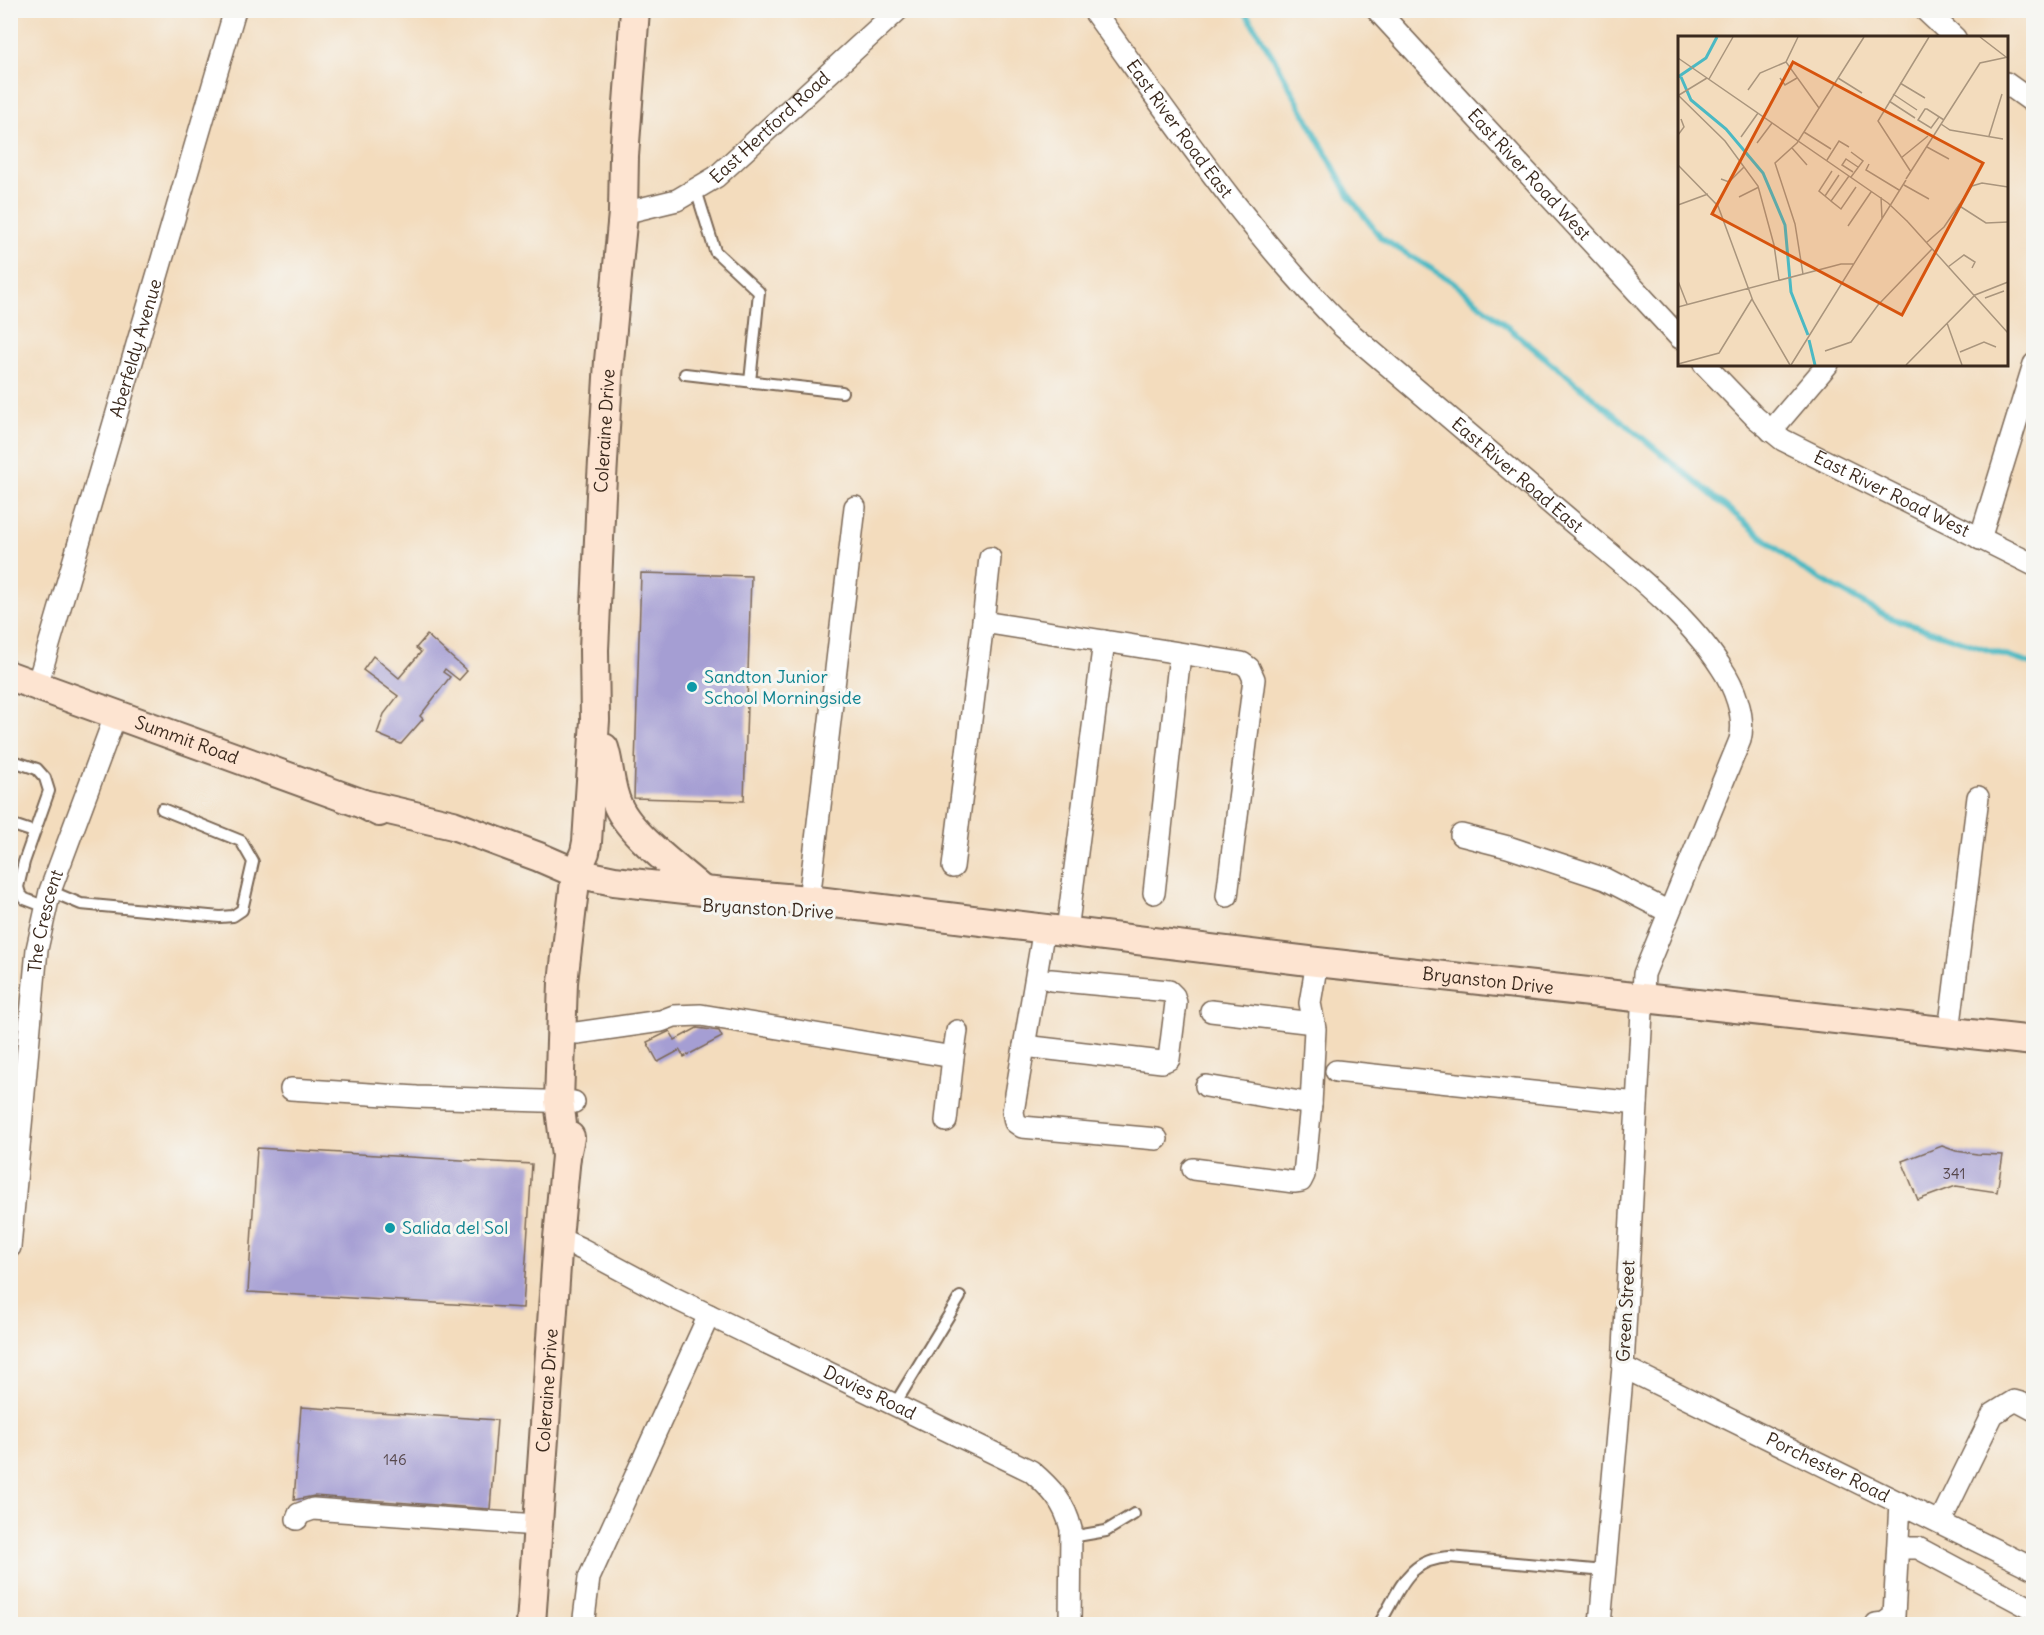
<svg xmlns="http://www.w3.org/2000/svg" width="2044" height="1635" font-family="Delius,sans-serif">
<rect width="100%" height="100%" fill="#f6f6f2"/>
<filter id="ink" filterUnits="userSpaceOnUse"><feTurbulence type="fractalNoise" baseFrequency=".0167" numOctaves="2"/><feDisplacementMap in="SourceGraphic" scale="12" xChannelSelector="R" yChannelSelector="G"/><feConvolveMatrix kernelMatrix="1 2 1 2 8 2 1 2 1" color-interpolation-filters="sRGB"/></filter>
<filter id="wash" filterUnits="userSpaceOnUse"><feTurbulence type="fractalNoise" baseFrequency=".008" numOctaves="4" result="noise"/><feDisplacementMap in="SourceGraphic" scale="24" xChannelSelector="R" yChannelSelector="G"/><feGaussianBlur stdDeviation="1.35" result="paint"/><feColorMatrix in="noise" values="0 0 0 0 0 0 0 0 0 0 0 0 0 0 0 0 0 1.4 0 .05"/><feComposite in="paint" operator="in"/></filter>
<g filter="url(#wash)">
<rect width="100%" height="100%" fill="#f3dcbd"/>
<g fill="none" stroke-linecap="round" stroke-linejoin="round">
<path stroke="#4bb9c3" stroke-width="6" d="M 1244,10 L 1275,60 L 1350,197 L 1381,238 L 1453,282 L 1799,567 L 1888,617 L 2034,665"/>
</g>
<g id="blocks">
<path fill="#a59ed3" d="M 641,573 L 751,576 L 744,801 L 634,798 Z
M 427,635 L 467,671 L 459,680 L 445,669 L 443,672 L 450,677 L 420,716 L 423,719 L 401,744 L 377,734 L 384,714 L 398,696 L 363,670 L 373,656 L 399,678 L 421,652 L 416,648 Z
M 697,1028 L 719,1031 L 722,1037 L 684,1057 L 680,1050 L 658,1062 L 647,1042 L 670,1031 L 675,1040 Z
M 1942,1146 L 1956,1151 L 1977,1154 L 2003,1155 L 1997,1192 L 1956,1186 L 1918,1200 L 1902,1161 Z
M 257,1148 L 532,1164 L 523,1308 L 248,1292 Z
M 301,1407 L 497,1420 L 490,1509 L 314,1496 L 294,1500 Z"/>
</g>
</g>
<g filter="url(#ink)">
<use href="#blocks" fill-opacity="0" stroke="#7b6856" stroke-width="1.5"/>
<g fill="none" stroke-linecap="round" stroke-linejoin="round">
<defs>
<path id="lane" d="M 696,190 L 715,251 L 759,292 L 750,382
M 685,374 L 842,392
M 10,760 L 37,769 L 45,778 L 49,791 L 24,862 L 18,887 L 20,894 L 25,899 L 46,907
M 10,824 L 34,832
M 50,891 L 81,904 L 220,917 L 233,916 L 242,910 L 253,862 L 241,841 L 162,809
M 895,1404 L 960,1297
M 1071,1537 L 1106,1531 L 1134,1514
M 1381,1621 C 1401,1588 1407,1559 1450,1557 L 1605,1571"/>
<g id="street">
<path id="s1" d="M 1093,10 C 1172,119 1247,231 1343,327 C 1419,391 1495,456 1571,521 C 1622,564 1685,611 1721,667 C 1734,686 1746,716 1740,740 L 1644,974 L 1623,1367 L 1600,1624"/>
<path id="s2" d="M 1377,10 L 1680,338"/>
<path d="M 1925,10 L 1955,38"/>
<path d="M 2006,83 L 2034,103"/>
<path id="s3" d="M 623,213 L 677,200 L 716,177 L 898,10"/>
<path id="s4" d="M 1704,364 L 1756,418 L 1783,440 L 2034,565"/>
<path d="M 1771,431 L 1828,364"/>
<path d="M 1980,539 L 2034,364"/>
<path d="M 983,622 L 990,558"/>
<path d="M 1104,641 L 1242,663 L 1249,668 L 1254,679 L 1227,896"/>
<path id="s5" d="M 37,686 L 235,10"/>
<path d="M 1461,835 L 1508,847 L 1605,879 L 1669,912"/>
<path d="M 953,867 L 983,622 L 1104,641 L 1067,931"/>
<path d="M 1154,893 L 1180,654"/>
<path d="M 809,900 L 855,507"/>
<path d="M 1044,928 L 1013,1112 L 1015,1122 L 1022,1127 L 1157,1139"/>
<path d="M 1211,1011 L 1314,1023"/>
<path d="M 1949,1032 L 1978,797"/>
<path d="M 577,1033 L 661,1021 L 674,1016 L 701,1015 L 953,1057 L 946,1121"/>
<path d="M 1024,1046 L 1162,1062 L 1169,1059 L 1176,1003 L 1174,996 L 1169,991 L 1051,980"/>
<path d="M 953,1057 L 957,1031"/>
<path d="M 1336,1071 L 1637,1103"/>
<path d="M 1206,1086 L 1311,1104"/>
<path d="M 291,1089 L 417,1097 L 574,1102"/>
<path d="M 1193,1169 L 1294,1182 L 1301,1181 L 1304,1175 L 1311,1104 L 1315,1029 L 1310,1003 L 1317,962"/>
<path id="s6" d="M 558,1238 L 582,1249 L 670,1296 L 1031,1471 C 1051,1488 1065,1503 1071,1529 L 1070,1624"/>
<path id="s7" d="M 10,1247 L 37,949 L 50,891 L 116,714"/>
<path id="s8" d="M 1623,1367 L 2034,1569"/>
<path d="M 297,1519 L 299,1514 L 313,1509 L 537,1525"/>
<path d="M 1940,1522 L 1993,1414 L 2014,1401 L 2021,1403 L 2034,1410"/>
<path d="M 1898,1548 L 1918,1548 L 2034,1610"/>
<path d="M 584,1618 L 589,1578 L 709,1315"/>
<path d="M 1876,1624 L 1884,1623 L 1894,1616 L 1900,1503"/>
</g>
<g id="secondary">
<path id="s9" d="M 10,676 L 363,804 L 379,812"/>
<path d="M 604,748 C 610,767 609,787 618,806 C 631,835 679,870 703,891"/>
<path id="s10" d="M 363,804 L 453,825 L 539,857 L 576,873 L 614,881 L 703,891 L 809,900 L 1317,962 L 2034,1041"/>
<path id="s11" d="M 566,1156 L 559,1101 L 563,982 L 576,873 L 585,852 L 587,842 L 595,720 L 594,650 L 601,495 L 609,361 L 623,213 L 624,156 L 635,10"/>
<path id="s12" d="M 531,1624 L 558,1238 L 566,1156 L 570,1137"/>
</g>
</defs>
<use href="#lane" stroke="#7b6856" stroke-width="14"/>
<use href="#street" stroke="#7b6856" stroke-width="24"/>
<use href="#secondary" stroke="#7b6856" stroke-width="32"/>
<use href="#lane" stroke="#fff" stroke-width="10"/>
<use href="#street" stroke="#fff" stroke-width="21"/>
<use href="#secondary" stroke="#fde4d1" stroke-width="28"/>
</g>
</g>
<g fill="#0f9aa8" stroke="#f6f6f2" stroke-width="2">
<circle cx="692" cy="687" r="6"/>
<circle cx="390" cy="1228" r="6"/>
</g>
<g text-anchor="middle" stroke-width="6" stroke-linejoin="round" paint-order="stroke">
<g font-size="15" fill="#56474b">
<text x="1954" y="1179">341</text>
<text x="395" y="1465">146</text>
</g>
<g font-size="18" fill="#3b2a1e" stroke="#f6f6f2">
<text dy="6" stroke="none"><textPath href="#s3" startOffset="174">East Hertford Road</textPath></text>
<text dy="6" stroke="none"><textPath href="#s1" startOffset="147">East River Road East</textPath></text>
<text dy="6" stroke="none"><textPath href="#s2" startOffset="224">East River Road West</textPath></text>
<text dy="6" stroke="none"><textPath href="#s5" startOffset="352">Aberfeldy Avenue</textPath></text>
<text dy="6" stroke="none"><textPath href="#s11" startOffset="729">Coleraine Drive</textPath></text>
<text dy="6" stroke="none"><textPath href="#s1" startOffset="633">East River Road East</textPath></text>
<text dy="6" stroke="none"><textPath href="#s4" startOffset="231">East River Road West</textPath></text>
<text dy="6" stroke="none"><textPath href="#s9" startOffset="188">Summit Road</textPath></text>
<text transform="translate(768 909) rotate(3)" y="6">Bryanston Drive</text>
<text dy="6" stroke="none"><textPath href="#s7" startOffset="328">The Crescent</textPath></text>
<text dy="6" stroke="none"><textPath href="#s10" startOffset="1143">Bryanston Drive</textPath></text>
<text transform="translate(1626 1311) rotate(-87)" y="6">Green Street</text>
<text dy="6" stroke="none"><textPath href="#s12" startOffset="234">Coleraine Drive</textPath></text>
<text dy="6" stroke="none"><textPath href="#s6" startOffset="348">Davies Road</textPath></text>
<text dy="6" stroke="none"><textPath href="#s8" startOffset="228">Porchester Road</textPath></text>
</g>
<g font-size="18" fill="#0d838f" stroke="#f6f6f2" text-anchor="start">
<text x="704" y="683">Sandton Junior<tspan x="704" dy="21">School Morningside</tspan></text>
<text x="402" y="1234">Salida del Sol</text>
</g>
</g>
<g transform="translate(1678 36)">
<rect width="330" height="330" fill="#f3dcbd"/>
<path fill="none" stroke="#4bb9c3" stroke-width="3" d="M 0,41 L 28,22 L 39,1M 3,41 L 13,64 L 48,93 L 85,137 L 107,189 L 113,256 L 130,299M 131,304 L 137,329"/>
<path fill="none" stroke="#a9957d" stroke-width="1.5" d="M 120,1 L 108,26 L 141,72M 302,1 L 328,21M 0,22 L 210,167 L 230,186M 102,42 L 107,49 L 119,42M 160,42 L 184,57M 31,43 L 55,1M 222,47 L 247,62M 70,54 L 82,37 L 108,26M 215,58 L 239,74M 0,59 L 47,105 L 80,150 L 96,209 L 101,244M 1,59 L 29,42M 211,65 L 237,82M 261,81 L 253,92 L 240,84 L 247,73 L 249,73 L 266,84M 263,88 L 272,94 L 325,103M 126,96 L 153,113M 0,99 L 6,91 L 3,83M 311,100 L 324,58M 63,101 L 80,77M 79,107 L 94,87M 249,111 L 271,123M 114,112 L 129,129M 173,116 L 185,125 L 173,141M 223,122 L 250,100M 149,124 L 161,105 L 171,111M 191,128 L 188,134 L 221,154M 0,129 L 40,170 L 75,265 L 112,329M 175,136 L 164,129 L 168,123 L 180,131M 233,136 L 200,85 L 251,1M 171,140 L 153,165 L 163,173 L 178,151M 43,143 L 51,146 L 66,131M 228,143 L 302,27 L 330,21M 226,149 L 251,163M 147,160 L 161,139M 61,161 L 81,151M 203,161 L 204,183M 153,165 L 141,155 L 154,135M 0,169 L 30,158M 280,169 L 308,187 L 330,186M 229,185 L 330,297M 170,190 L 193,156M 248,207 L 266,191 L 294,150 L 304,147 L 330,151M 270,231 L 286,219 L 297,226 L 294,232M 125,238 L 117,188 L 97,127 L 119,107 L 186,1M 0,245 L 9,268M 307,262 L 326,255M 0,271 L 163,228 L 176,228M 269,287 L 284,329M 147,315 L 173,306 L 200,269 L 254,213M 282,316 L 306,306 L 318,311M 0,328 L 41,317 L 74,263M 113,329 L 228,144M 228,329 L 297,259 L 330,246"/>
<path fill="#d7540e" fill-opacity="0.15" stroke="#d7540e" stroke-width="3" d="M 115,26 L 305,127 L 224,279 L 34,178 Z"/>
<rect width="330" height="330" fill="none" stroke="#3b2a1e" stroke-width="3"/>
</g>
<rect width="2044" height="1635" fill="none" stroke="#f6f6f2" stroke-width="36"/>
</svg>
